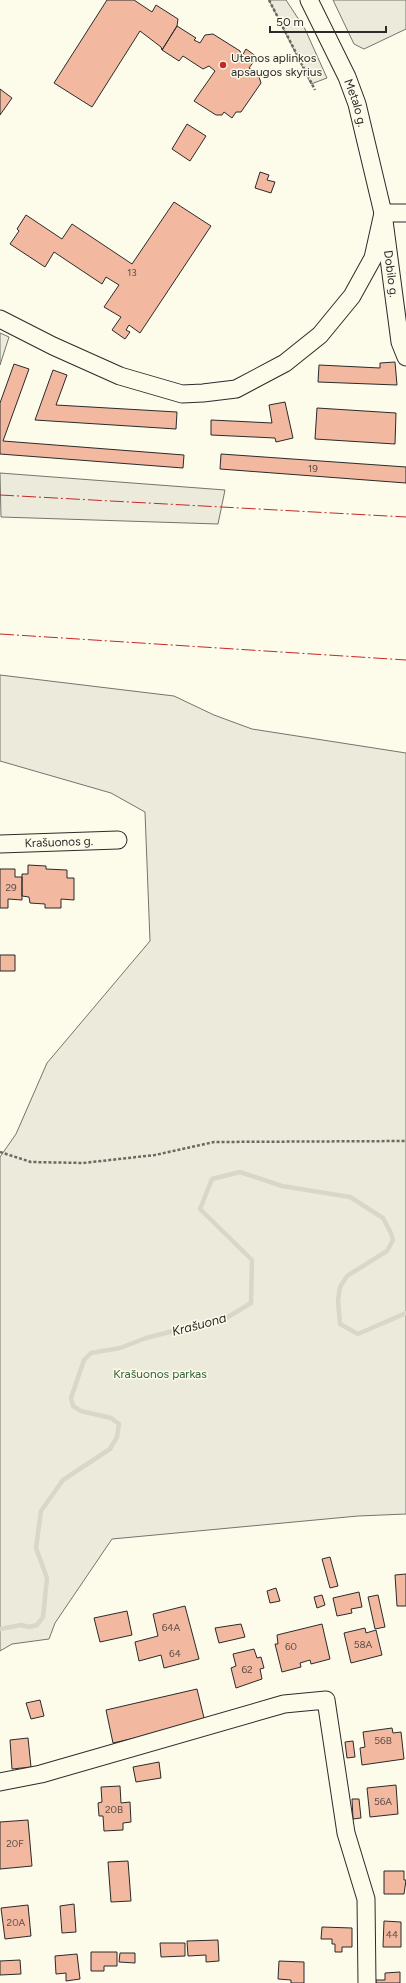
<svg xmlns="http://www.w3.org/2000/svg" width="406" height="1983" font-family="Figtree,sans-serif">
<rect width="100%" height="100%" fill="#fdfbea"/>
<path fill="#ecebdb" stroke="#74746e" d="M 333,0 L 406,0 L 406,29 L 364,49 L 354,44 Z
M 0,333 L 9,337 L 0,365 Z
M 0,473 L 225,490 L 218,524 L 1,517 Z
M 0,675 L 174,696 L 214,715 L 252,729 L 406,753 L 406,1514 L 358,1516 L 112,1539 L 55,1623 L 49,1639 L 12,1644 L 0,1651 L 0,1157 L 16,1134 L 47,1063 L 150,941 L 145,812 L 111,793 L 0,761 Z"/>
<path fill="#eceadb" stroke="#74746e" d="M 269,0 L 286,0 L 305,29 L 327,78 L 311,84 Z"/>
<g fill="none" stroke-linecap="round" stroke-linejoin="round">
<path stroke="#d8d7c9" stroke-width="4.5" d="M 0,1629 L 21,1625 L 29,1627 L 37,1625 L 43,1617 L 47,1578 L 36,1548 L 41,1511 L 63,1480 L 110,1449 L 117,1437 L 119,1424 L 111,1418 L 81,1411 L 73,1406 L 71,1398 L 84,1360 L 91,1353 L 120,1348 L 146,1338 L 228,1317 L 251,1303 L 252,1260 L 200,1209 L 212,1179 L 240,1172 L 282,1186 L 350,1197 L 383,1218 L 390,1231 L 393,1240 L 387,1251 L 347,1276 L 340,1287 L 338,1300 L 340,1324 L 358,1334 L 406,1313"/>
</g>
<path fill="#f2b8a0" stroke="#2b2b2b" d="M 107,0 L 134,0 L 152,12 L 156,5 L 178,19 L 177,26 L 162,50 L 161,47 L 140,31 L 92,107 L 54,83 Z
M 177,26 L 196,38 L 194,40 L 200,43 L 205,35 L 213,34 L 240,51 L 242,56 L 246,49 L 257,57 L 249,68 L 258,74 L 261,83 L 241,112 L 236,112 L 232,118 L 224,112 L 222,115 L 216,115 L 194,101 L 215,71 L 209,66 L 203,69 L 183,56 L 179,61 L 162,50 Z
M 0,89 L 12,98 L 0,115 Z
M 187,124 L 206,136 L 190,161 L 172,149 Z
M 260,172 L 269,175 L 267,180 L 275,182 L 271,193 L 255,188 Z
M 174,202 L 211,226 L 140,333 L 129,325 L 126,330 L 130,332 L 125,339 L 112,330 L 121,317 L 104,307 L 119,285 L 106,277 L 102,284 L 54,252 L 45,267 L 10,244 L 19,231 L 17,229 L 26,215 L 62,239 L 72,224 L 132,264 Z
M 395,362 L 397,385 L 318,382 L 319,365 L 380,368 L 380,363 Z
M 14,364 L 29,369 L 3,441 L 184,455 L 183,468 L 0,454 L 0,403 Z
M 53,370 L 67,375 L 56,405 L 177,412 L 176,429 L 35,420 Z
M 285,402 L 293,438 L 276,442 L 275,438 L 211,435 L 211,420 L 272,423 L 269,405 Z
M 317,408 L 396,413 L 395,444 L 315,439 Z
M 221,454 L 406,467 L 406,483 L 220,469 Z
M 28,865 L 46,866 L 46,869 L 67,870 L 67,878 L 74,878 L 74,900 L 61,899 L 61,908 L 45,908 L 45,904 L 30,903 L 29,897 L 22,896 L 22,874 L 28,874 Z
M 0,869 L 15,869 L 15,877 L 22,877 L 22,900 L 8,899 L 8,908 L 0,908 Z
M 0,955 L 15,955 L 15,971 L 0,971 Z
M 330,1557 L 338,1586 L 330,1588 L 322,1559 Z
M 406,1574 L 406,1606 L 397,1606 L 395,1575 Z
M 276,1588 L 280,1601 L 270,1603 L 267,1591 Z
M 359,1592 L 362,1607 L 351,1609 L 352,1613 L 337,1616 L 333,1598 Z
M 322,1595 L 325,1605 L 317,1608 L 314,1597 Z
M 378,1595 L 385,1627 L 375,1629 L 368,1597 Z
M 185,1606 L 199,1659 L 164,1668 L 161,1655 L 139,1661 L 135,1642 L 158,1636 L 153,1614 Z
M 127,1611 L 132,1635 L 100,1642 L 94,1618 Z
M 241,1624 L 245,1637 L 219,1643 L 215,1628 Z
M 322,1624 L 330,1659 L 311,1664 L 310,1660 L 300,1663 L 301,1667 L 282,1672 L 275,1644 L 278,1644 L 277,1635 Z
M 365,1628 L 366,1633 L 376,1630 L 382,1655 L 351,1663 L 344,1633 Z
M 254,1649 L 257,1658 L 261,1657 L 264,1668 L 260,1669 L 262,1679 L 236,1688 L 231,1668 L 236,1666 L 233,1654 Z
M 197,1689 L 205,1722 L 113,1743 L 106,1710 Z
M 40,1700 L 44,1716 L 31,1719 L 26,1703 Z
M 392,1728 L 393,1733 L 401,1732 L 404,1759 L 362,1765 L 360,1748 L 365,1747 L 363,1732 Z
M 28,1738 L 31,1767 L 12,1769 L 10,1740 Z
M 353,1741 L 355,1757 L 347,1758 L 345,1742 Z
M 159,1762 L 161,1778 L 136,1782 L 133,1767 Z
M 396,1785 L 398,1814 L 370,1817 L 367,1788 Z
M 120,1786 L 121,1803 L 130,1802 L 131,1822 L 123,1823 L 123,1830 L 104,1831 L 103,1816 L 99,1816 L 98,1803 L 102,1802 L 101,1787 Z
M 352,1799 L 359,1799 L 361,1818 L 353,1819 Z
M 28,1820 L 32,1866 L 0,1869 L 0,1822 Z
M 128,1861 L 131,1901 L 111,1902 L 108,1862 Z
M 384,1871 L 404,1871 L 404,1880 L 406,1880 L 404,1894 L 384,1894 Z
M 74,1904 L 76,1932 L 62,1933 L 60,1906 Z
M 28,1905 L 31,1936 L 5,1939 L 1,1908 Z
M 384,1921 L 401,1922 L 401,1947 L 383,1947 Z
M 322,1927 L 352,1928 L 352,1947 L 342,1947 L 342,1952 L 335,1952 L 335,1944 L 332,1944 L 332,1939 L 321,1939 Z
M 218,1940 L 219,1961 L 206,1962 L 206,1955 L 188,1956 L 187,1941 Z
M 160,1943 L 185,1943 L 185,1956 L 161,1957 Z
M 91,1952 L 117,1952 L 117,1966 L 104,1966 L 104,1971 L 91,1971 Z
M 120,1953 L 135,1953 L 135,1963 L 119,1962 Z
M 77,1954 L 80,1979 L 66,1981 L 66,1973 L 56,1974 L 55,1956 Z
M 20,1960 L 21,1974 L 0,1975 L 0,1961 Z
M 279,1961 L 304,1962 L 304,1983 L 291,1983 L 291,1980 L 278,1979 Z
M 400,1972 L 400,1983 L 376,1983 L 376,1980 L 385,1980 L 385,1973 Z"/>
<g fill="none" stroke-linecap="round" stroke-linejoin="round">
<defs>
<g id="minor">
<path id="s1" d="M 309,0 L 347,77 L 357,104 L 383,213 L 400,342 L 406,357"/>
<path d="M 383,213 L 406,213"/>
<path d="M 0,319 L 53,346 L 120,376 L 182,394 L 203,393 L 236,389 L 285,363 L 320,335 L 352,296 L 373,258 L 383,213"/>
<path id="s2" d="M 0,844 L 118,840"/>
<path d="M 0,1782 L 41,1774 L 284,1704 L 326,1700 L 346,1833 L 366,1899 L 367,1983"/>
</g>
</defs>
<use href="#minor" stroke="#2b2b2b" stroke-width="19"/>
<path stroke="#6a6964" stroke-width="2.5" stroke-dasharray="3 2" stroke-linecap="butt" d="M 269,0 L 315,90
M 0,1152 L 31,1162 L 83,1163 L 155,1155 L 214,1142 L 406,1141"/>
<use href="#minor" stroke="#fdfbea" stroke-width="17"/>
<path stroke="#c62828" stroke-width="1" stroke-dasharray="14 3 2 3" stroke-linecap="butt" d="M 0,495 L 406,517
M 0,634 L 406,660"/>
</g>
<circle fill="#c62828" stroke="#fdfbea" stroke-width="1.5" cx="223" cy="65" r="4"/>
<g text-anchor="middle" stroke-width="3" stroke-linejoin="round" paint-order="stroke">
<g font-size="10" fill="#5d4e48">
<text x="132" y="276">13</text>
<text x="313" y="472">19</text>
<text x="11" y="891">29</text>
<text x="171" y="1631">64A</text>
<text x="363" y="1648">58A</text>
<text x="291" y="1650">60</text>
<text x="175" y="1657">64</text>
<text x="247" y="1673">62</text>
<text x="383" y="1744">56B</text>
<text x="383" y="1805">56A</text>
<text x="114" y="1813">20B</text>
<text x="15" y="1847">20F</text>
<text x="16" y="1926">20A</text>
<text x="392" y="1938">44</text>
</g>
<g font-size="12" fill="#2b2b2b" stroke="#fdfbea" text-anchor="start">
<text x="231" y="62">Utenos aplinkos<tspan x="231" dy="14">apsaugos skyrius</tspan></text>
</g>
<g font-size="12" fill="#2b2b2b" stroke="#fdfbea">
<text dy="4" stroke="none"><textPath href="#s1" startOffset="113">Metalo g.</textPath></text>
<text dy="4" stroke="none"><textPath href="#s1" startOffset="288">Dobilo g.</textPath></text>
<text dy="4" stroke="none"><textPath href="#s2" startOffset="59">Krašuonos g.</textPath></text>
</g>
<g font-size="12" fill="#34623c" stroke="#fdfbea">
<text x="160" y="1378">Krašuonos parkas</text>
</g>
<g font-size="13" font-style="italic" fill="#2b2b2b" stroke="#fdfbea">
<text transform="translate(199 1324) rotate(-15)" y="5">Krašuona</text>
</g>
</g>
<path d="M270 26v6h116v-6" fill="none" stroke="#2b2b2b" stroke-width="2"/>
<text x="276" y="26" font-size="12" fill="#2b2b2b" stroke="#fdfbea" stroke-width="3" paint-order="stroke">50 m</text>
</svg>
